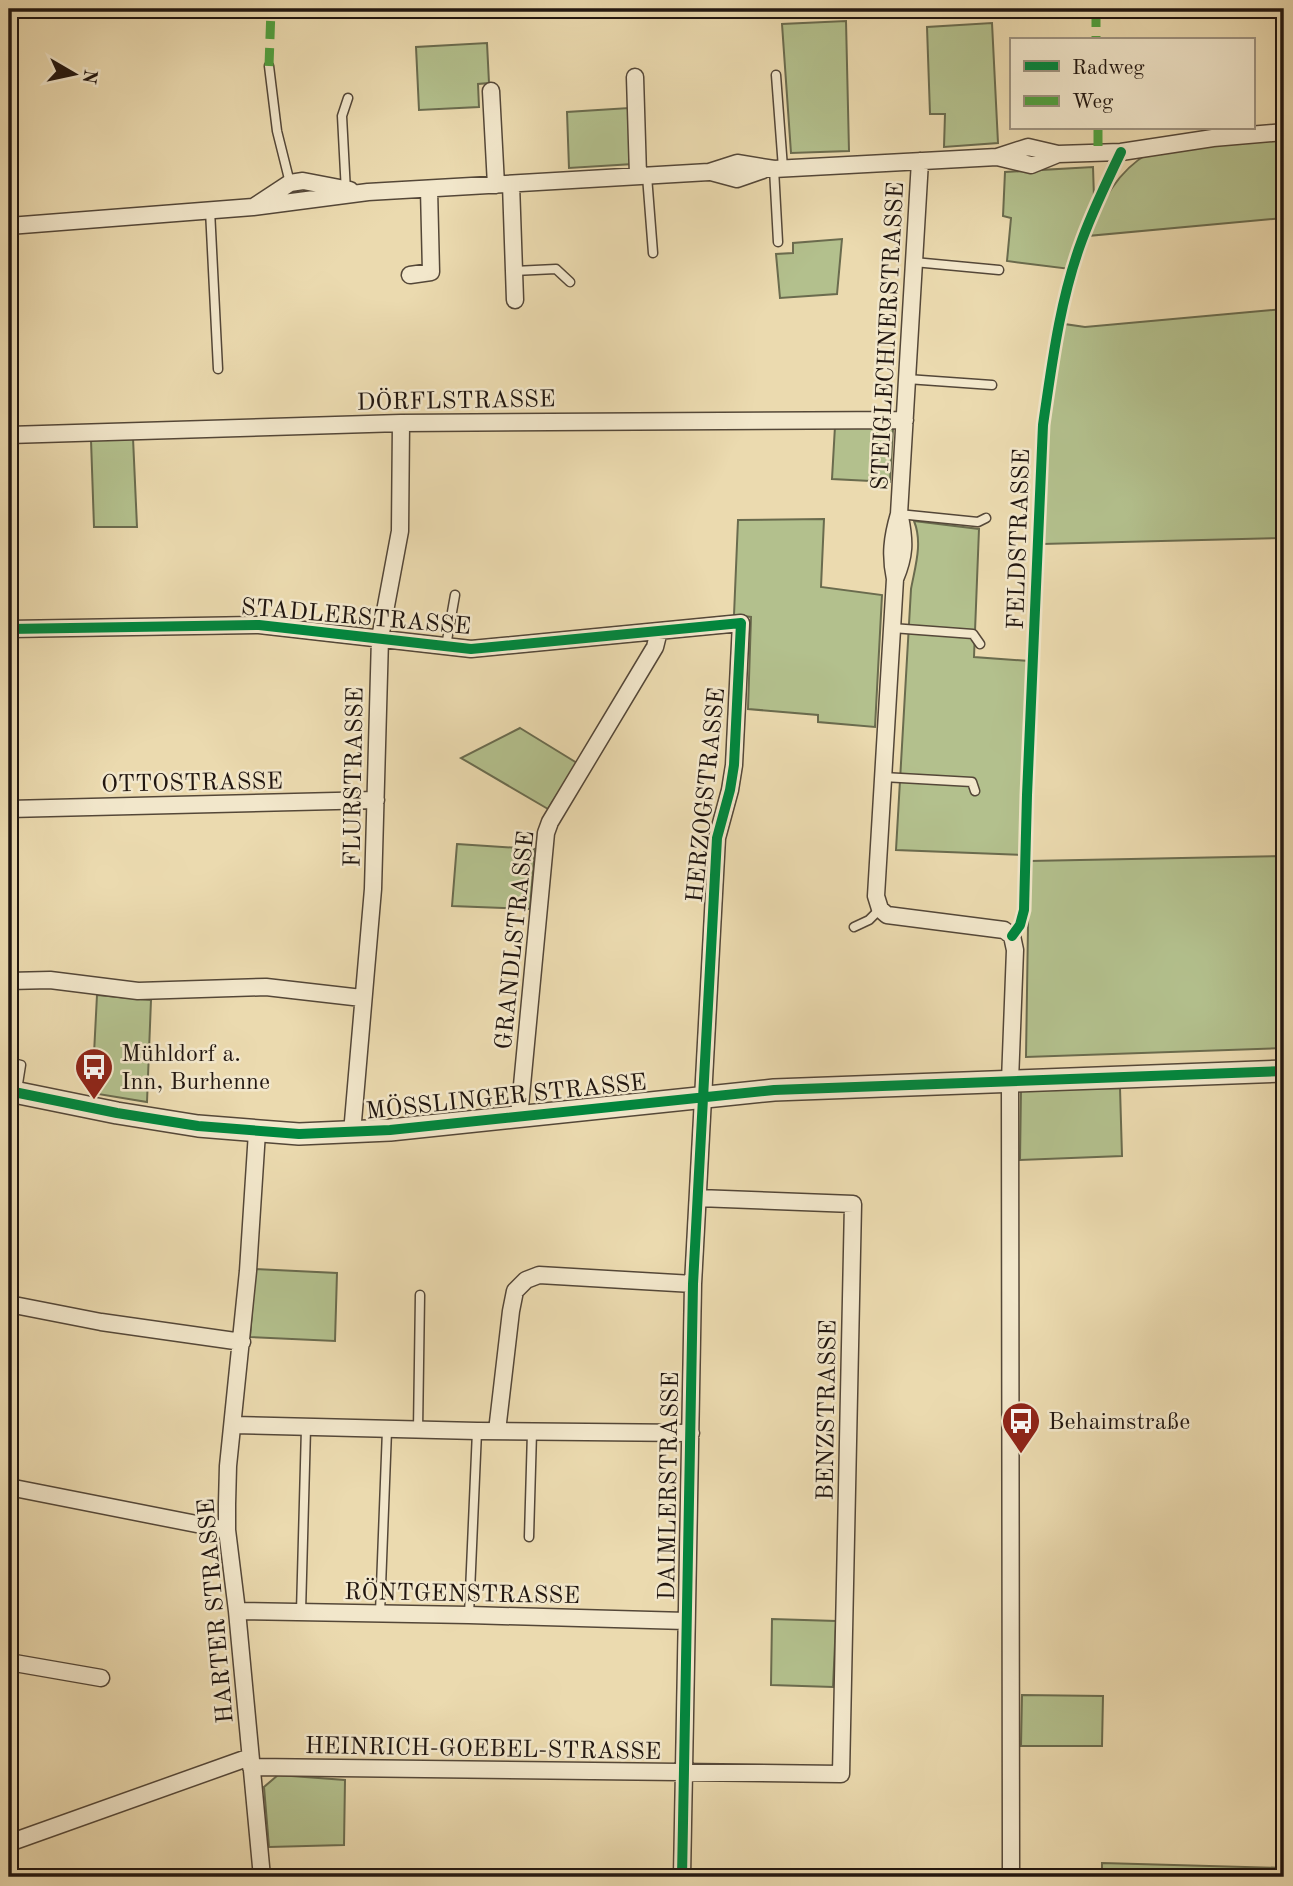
<svg xmlns="http://www.w3.org/2000/svg" width="1293" height="1886" font-family="'Old Standard TT',serif">
<rect width="100%" height="100%" fill="#ebdaaf"/>
<filter id="stains"><feTurbulence type="fractalNoise" baseFrequency=".00286" numOctaves="4"/><feColorMatrix values="0 0 0 0 .2 0 0 0 0 .09 0 0 0 0 .02 0 0 0 .5 -.17"/></filter>
<radialGradient id="worn" r=".72"><stop offset=".6" stop-color="#630" stop-opacity="0"/><stop offset="1" stop-color="#630" stop-opacity=".3"/></radialGradient>
<path fill="#b3c08d" stroke="#6a6b4e" stroke-width="2" d="M 846,21 L 849,151 L 791,153 L 782,24 Z
M 992,23 L 998,143 L 944,147 L 945,114 L 930,114 L 927,27 Z
M 487,43 L 489,83 L 478,84 L 479,107 L 419,110 L 416,47 Z
M 629,108 L 633,164 L 569,168 L 567,112 Z
M 1284,138 L 1284,218 L 1087,236 C 1101,203 1117,171 1149,153 Z
M 1093,167 L 1094,198 L 1070,269 L 1007,261 L 1011,218 L 1003,216 L 1005,172 Z
M 842,239 L 837,294 L 780,298 L 776,254 L 793,253 L 793,243 Z
M 1284,309 L 1284,538 L 1042,544 L 1049,405 L 1064,324 L 1085,327 Z
M 835,426 L 893,429 L 890,482 L 832,479 Z
M 133,438 L 137,527 L 94,527 L 91,440 Z
M 824,519 L 821,587 L 882,595 L 875,727 L 818,722 L 818,715 L 748,709 L 751,617 L 734,615 L 738,520 Z
M 914,521 L 979,529 L 974,657 L 1029,661 L 1023,795 L 1023,855 L 896,850 L 911,589 C 915,567 923,543 914,521 Z
M 520,728 L 577,763 L 548,809 L 461,758 Z
M 457,844 L 535,849 L 530,909 L 452,906 Z
M 1284,856 L 1284,1048 L 1026,1057 L 1029,861 Z
M 97,995 L 151,1000 L 147,1102 L 92,1093 Z
M 1120,1088 L 1122,1156 L 1020,1160 L 1021,1090 Z
M 255,1269 L 337,1273 L 335,1341 L 250,1337 Z
M 772,1619 L 836,1621 L 833,1687 L 771,1685 Z
M 1022,1695 L 1103,1696 L 1102,1746 L 1021,1746 Z
M 278,1775 L 345,1780 L 344,1845 L 269,1847 L 264,1787 Z
M 1102,1863 L 1284,1868 L 1284,1877 L 1102,1877 Z"/>
<g fill="none" stroke-linecap="round" stroke-linejoin="round">
<defs>
<path id="service" d="M 269,66 L 277,131 L 290,183
M 776,75 L 783,168
M 774,169 L 778,242
M 647,176 L 653,253
M 346,192 L 342,116 L 348,98
M 210,210 L 218,369
M 914,262 L 999,270
M 514,271 L 556,269 L 570,282
M 907,379 L 992,385
M 899,514 L 978,522 L 986,518
M 892,628 L 973,634 L 980,644
M 446,646 L 455,595
M 883,777 L 972,782 L 975,791
M 854,927 L 869,920 L 880,909
M 9,1062 L 21,1065 L 17,1090
M 418,1430 L 420,1295
M 529,1537 L 532,1432
M 301,1612 L 306,1428
M 380,1613 L 387,1430
M 469,1615 L 477,1431"/>
<path id="minor" d="M 635,77 L 638,175
M 491,91 L 496,185
M 997,157 L 1031,165 L 1058,154
M 920,161 L 899,514 C 892,538 890,555 895,579 L 876,896 L 880,909 L 887,915 L 1004,930 L 1012,936 L 1015,950 L 1010,1081 L 1011,1877
M 711,172 L 737,179 L 763,170
M 511,184 L 515,300
M 255,206 L 290,183 L 303,181 L 350,190
M 9,226 L 253,207 L 368,192 L 709,172 L 737,163 L 774,169 L 997,157 L 1028,147 L 1058,154 L 1121,152 L 1213,138 L 1284,132
M 410,275 L 431,272 L 429,189
M 9,435 L 401,423 L 905,420
M 895,579 C 905,555 905,542 900,517
M 9,629 L 259,625 L 471,649 L 741,623 L 734,765 L 730,790 L 717,838 L 693,1284 L 682,1877
M 9,809 L 376,800
M 9,981 L 50,980 L 138,991 L 266,987 L 362,998
M 519,1117 L 546,833 L 550,822 L 655,647 L 659,631
M 257,1132 L 248,1271 L 228,1466 L 227,1504 L 227,1530 L 237,1611 L 262,1877
M 352,1133 L 373,889 L 380,638 L 400,531 L 401,423
M 9,1304 L 101,1322 L 242,1342
M 233,1425 L 477,1431 L 691,1433
M 497,1431 L 511,1311 L 515,1291 L 526,1280 L 539,1275 L 693,1284
M 9,1487 L 227,1530
M 237,1611 L 469,1615 L 686,1621
M 9,1662 L 101,1678
M 251,1767 L 841,1774 L 853,1204 L 698,1198
M 9,1843 L 250,1757"/>
<path id="tertiary" d="M 9,1091 L 117,1113 L 198,1126 L 299,1134 L 390,1130 L 774,1090 L 1284,1071"/>
</defs>
<use href="#service" stroke="#544738" stroke-width="11"/>
<use href="#minor" stroke="#544738" stroke-width="19"/>
<use href="#tertiary" stroke="#544738" stroke-width="24"/>
<use href="#service" stroke="#f2e7cb" stroke-width="8"/>
<use href="#minor" stroke="#f2e7cb" stroke-width="16"/>
<use href="#tertiary" stroke="#f2e7cb" stroke-width="21"/>
<path stroke="#50a13f" stroke-width="9" stroke-dasharray="18 9" stroke-linecap="butt" d="M 1096,9 L 1096,40
M 269,66 L 271,9
M 1098,128 L 1098,152"/>
<defs>
<path id="cycleway" d="M 9,629 L 259,625 L 471,649 L 741,623 L 734,765 L 730,790 L 717,838 L 693,1284 L 682,1877
M 1012,936 L 1020,925 L 1024,910 L 1027,795 L 1043,425 C 1052,363 1060,299 1082,240 C 1093,210 1107,181 1121,152
M 9,1091 L 117,1113 L 198,1126 L 299,1134 L 390,1130 L 774,1090 L 1284,1071"/>
</defs>
<use href="#cycleway" stroke="#f2e7cb" stroke-width="15"/>
<use href="#cycleway" stroke="#00873e" stroke-width="10"/>
</g>
<defs>
<symbol id="bus-pin" viewBox="-11 -11 22 30"><path d="M0 17L-7.5 6A9.5 9.5 0 1 1 7.5 6Z" fill="#8f2418" stroke="#f2e7cb"/><path d="M-5-6H5V4H4V6H2V4H-2V6H-4V4H-5ZM-3.5-4V0h7V-4ZM-3.5 1.2v1.5H-2V1.2ZM2 1.2v1.5H3.5V1.2Z" fill="#fff"/></symbol>
</defs>
<g fill-rule="evenodd">
<use href="#bus-pin" x="72" y="1045" width="44" height="60"/>
<use href="#bus-pin" x="999" y="1399" width="44" height="60"/>
</g>
<g text-anchor="middle" stroke-width="5" stroke-linejoin="round" paint-order="stroke">
<g font-size="24" fill="#211610" stroke="#f2e7cb">
<text transform="translate(887 336) rotate(-87)" y="8">STEIGLECHNERSTRASSE</text>
<text transform="translate(456 400) rotate(-1)" y="8">DÖRFLSTRASSE</text>
<text transform="translate(1018 539) rotate(-88)" y="8">FELDSTRASSE</text>
<text transform="translate(356 616) rotate(5)" y="8">STADLERSTRASSE</text>
<text transform="translate(353 777) rotate(-89)" y="8">FLURSTRASSE</text>
<text transform="translate(192 782) rotate(-1)" y="8">OTTOSTRASSE</text>
<text transform="translate(705 795) rotate(-84)" y="8">HERZOGSTRASSE</text>
<text transform="translate(514 940) rotate(-84)" y="8">GRANDLSTRASSE</text>
<text transform="translate(506 1096) rotate(-6)" y="8">MÖSSLINGER STRASSE</text>
<text transform="translate(826 1410) rotate(-89)" y="8">BENZSTRASSE</text>
<text transform="translate(668 1486) rotate(-89)" y="8">DAIMLERSTRASSE</text>
<text transform="translate(462 1593) rotate(1)" y="8">RÖNTGENSTRASSE</text>
<text transform="translate(215 1611) rotate(-95)" y="8">HARTER STRASSE</text>
<text transform="translate(483 1748) rotate(1)" y="8">HEINRICH-GOEBEL-STRASSE</text>
</g>
<g font-size="24" fill="#211610" stroke="#f2e7cb" text-anchor="start">
<text x="121" y="1061">Mühldorf a.<tspan x="121" dy="28">Inn, Burhenne</tspan></text>
<text x="1048" y="1429">Behaimstraße</text>
</g>
</g>
<rect width="1293" height="1886" fill="none" stroke="#ebdaaf" stroke-width="35"/>
<rect x="10" y="10" width="1272" height="1865" fill="none" stroke="#211610" stroke-width="3.5"/>
<rect x="18" y="18" width="1258" height="1851" fill="none" stroke="#211610" stroke-width="2"/>
<rect x="1010" y="38" width="245" height="91" fill="#f2e7cb" stroke="#9e9380" stroke-width="2"/>
<rect x="1024" y="61" width="35" height="10" fill="#00873e" stroke="#9e9380" stroke-width="2"/>
<text x="1072" y="74" font-size="21" fill="#211610">Radweg</text>
<rect x="1024" y="96" width="35" height="10" fill="#50a13f" stroke="#9e9380" stroke-width="2"/>
<text x="1072" y="108" font-size="21" fill="#211610">Weg</text>
<g transform="translate(74 74) rotate(99)" stroke="#f2e7cb" stroke-width="5" paint-order="stroke">
<path d="M0-5L12 26L0 18L-12 26Z" fill="#211610"/>
<text y="-10" font-size="19" font-weight="bold" text-anchor="middle" fill="#211610">N</text>
</g>
<rect width="100%" height="100%" filter="url(#stains)"/>
<rect width="100%" height="100%" fill="url(#worn)"/>
</svg>
